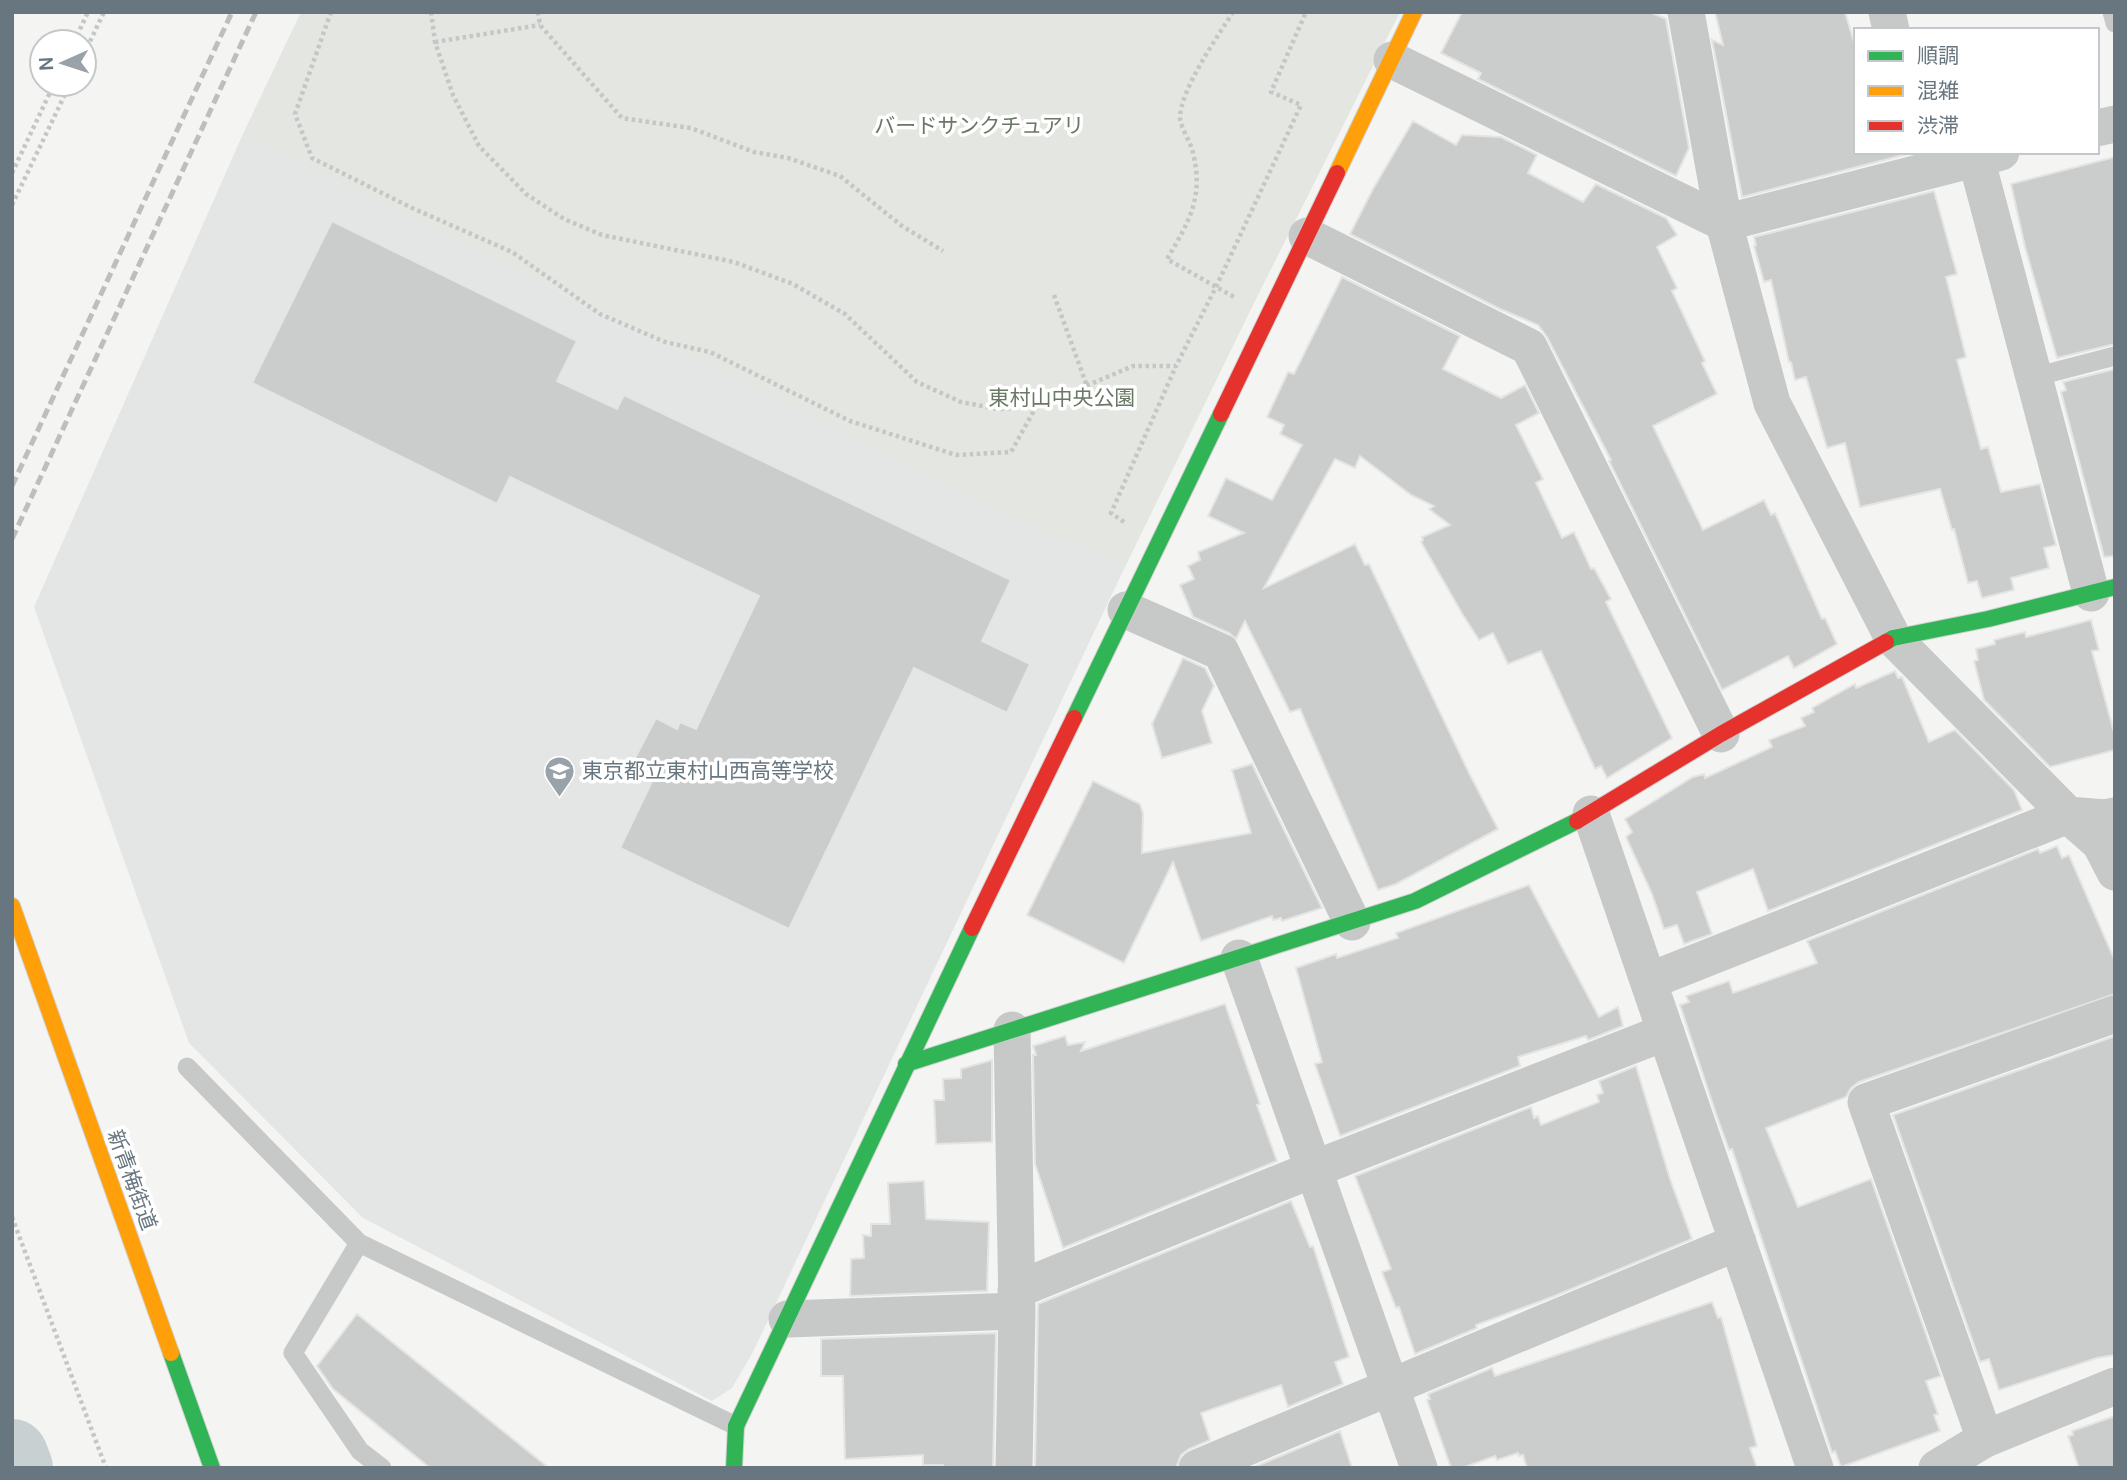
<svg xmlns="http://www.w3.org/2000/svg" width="2127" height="1480" font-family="Manrope,'Noto Sans JP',sans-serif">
<rect width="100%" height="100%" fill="#f4f4f3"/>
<path fill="#e4e6e6" d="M 242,136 L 1124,569 L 752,1354 L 732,1388 L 712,1401 L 363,1218 L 189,1043 L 34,607 Z"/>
<path fill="#e3e6e1" d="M 301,12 L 1400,12 L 1254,303 L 1124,569 L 242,136 Z"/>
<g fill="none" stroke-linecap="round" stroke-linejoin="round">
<path stroke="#c8d0d2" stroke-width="72" d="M 12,1455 L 17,1468"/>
</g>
<path fill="#cbcccc" stroke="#e4e4e3" stroke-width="2" d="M 1462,12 L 1650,12 L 1666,19 L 1689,148 L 1676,176 L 1478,79 L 1481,73 L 1441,53 Z
M 1715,12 L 1845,12 L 1856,49 L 1856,152 L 1915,152 L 1742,197 L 1712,40 L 1723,45 Z
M 1413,121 L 1456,145 L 1462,135 L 1501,137 L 1537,155 L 1528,173 L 1583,202 L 1596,184 L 1666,218 L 1677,235 L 1657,247 L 1677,288 L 1672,291 L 1705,361 L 1702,363 L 1717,394 L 1653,426 L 1703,530 L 1764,500 L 1771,515 L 1775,513 L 1822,619 L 1825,618 L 1837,644 L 1794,668 L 1788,656 L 1722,690 L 1609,461 L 1611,460 L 1547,337 L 1538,325 L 1500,309 L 1350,234 L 1373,189 Z
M 2115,157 L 2115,344 L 2057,358 L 2025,247 L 2011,184 Z
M 1934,191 L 1957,274 L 1946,277 L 1966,357 L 1957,360 L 1981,449 L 1988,447 L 2001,492 L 2040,484 L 2056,545 L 2044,548 L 2049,568 L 2011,578 L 2014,590 L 1982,598 L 1977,581 L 1968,583 L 1954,529 L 1952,530 L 1940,489 L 1860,507 L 1845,443 L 1827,448 L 1806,377 L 1795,380 L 1791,362 L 1789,362 L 1771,280 L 1764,282 L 1754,246 L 1756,245 L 1754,237 Z
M 332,221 L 577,341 L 557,381 L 617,409 L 624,395 L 1011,580 L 982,641 L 1030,664 L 1007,713 L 914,668 L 789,929 L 620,848 L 657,771 L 634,760 L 656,718 L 677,729 L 680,722 L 696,729 L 759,596 L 510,477 L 497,504 L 252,383 Z
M 1342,277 L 1460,336 L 1443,369 L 1501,398 L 1525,385 L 1539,413 L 1516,425 L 1543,479 L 1536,483 L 1562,538 L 1574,532 L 1591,569 L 1594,568 L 1611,599 L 1606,602 L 1672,738 L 1607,778 L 1601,766 L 1595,769 L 1541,651 L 1508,664 L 1493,633 L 1479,640 L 1463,615 L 1421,542 L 1423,540 L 1422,537 L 1450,525 L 1429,509 L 1434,506 L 1411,495 L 1360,456 L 1355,468 L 1335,459 L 1264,588 L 1355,544 L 1365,565 L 1369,564 L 1469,773 L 1498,829 L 1396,884 L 1378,890 L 1300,709 L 1290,712 L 1245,621 L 1236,639 L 1229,633 L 1193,617 L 1180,585 L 1194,579 L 1188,566 L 1200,560 L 1198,552 L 1244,533 L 1208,516 L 1226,478 L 1272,500 L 1302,445 L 1280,434 L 1284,425 L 1267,417 L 1288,372 L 1294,374 Z
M 2115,369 L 2115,556 L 2104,557 L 2061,392 L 2066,390 L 2063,382 Z
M 2091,620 L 2099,650 L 2092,651 L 2115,736 L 2115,750 L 2050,767 L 1984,700 L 1974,661 L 1978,660 L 1976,649 L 1995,644 L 1994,640 L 2025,632 L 2026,637 Z
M 1183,658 L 1205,668 L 1214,686 L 1202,711 L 1212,743 L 1162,758 L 1152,724 Z
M 1895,671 L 1898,678 L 1902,677 L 1929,742 L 1955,730 L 2014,790 L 2022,810 L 1768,911 L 1753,869 L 1697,892 L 1712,934 L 1684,944 L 1677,925 L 1664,929 L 1652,894 L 1626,837 L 1632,832 L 1625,819 L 1693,777 L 1704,774 L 1705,778 L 1772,747 L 1769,740 L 1805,726 L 1801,718 L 1814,712 L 1812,708 L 1855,684 L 1856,688 Z
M 1252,764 L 1322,908 L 1282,921 L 1281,918 L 1273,920 L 1272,916 L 1201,941 L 1173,862 L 1124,963 L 1027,915 L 1093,781 L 1140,804 L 1143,814 L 1142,853 L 1251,833 L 1232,770 Z
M 2057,846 L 2062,858 L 2069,855 L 2115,961 L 2115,994 L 1859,1082 L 1851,1088 L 1846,1097 L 1766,1128 L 1798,1207 L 1871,1179 L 1941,1376 L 1926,1381 L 1938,1414 L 1934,1415 L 1940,1431 L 1841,1467 L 1835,1451 L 1832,1453 L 1732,1149 L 1729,1150 L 1716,1114 L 1680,1005 L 1689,1002 L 1686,996 L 1729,981 L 1733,993 L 1817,963 L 1807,941 L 2038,849 L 2040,853 Z
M 1529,885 L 1599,1017 L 1618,1007 L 1623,1026 L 1588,1040 L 1586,1036 L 1518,1057 L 1520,1066 L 1340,1136 L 1315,1064 L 1322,1062 L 1296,968 L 1336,954 L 1337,958 L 1398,938 L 1396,933 Z
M 1225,1004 L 1260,1104 L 1257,1105 L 1277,1161 L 1063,1248 L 1035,1164 L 1033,1055 L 1036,1055 L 1033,1046 L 1065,1036 L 1068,1045 L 1085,1042 L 1081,1051 Z
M 2115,1036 L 2115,1355 L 2097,1358 L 1999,1390 L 1989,1359 L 1980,1362 L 1893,1115 Z
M 992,1060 L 992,1142 L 936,1144 L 934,1100 L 944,1100 L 943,1079 L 961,1078 L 961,1069 Z
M 1636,1066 L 1670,1179 L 1692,1239 L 1552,1297 L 1476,1325 L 1477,1328 L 1415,1354 L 1399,1307 L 1396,1308 L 1382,1272 L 1391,1269 L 1355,1176 L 1531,1107 L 1534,1118 L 1538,1116 L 1541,1125 L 1599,1102 L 1597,1095 L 1603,1093 L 1599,1081 Z
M 924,1181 L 926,1219 L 989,1222 L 987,1291 L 850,1296 L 851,1259 L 864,1258 L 863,1235 L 871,1236 L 871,1224 L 890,1224 L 888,1183 Z
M 1291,1201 L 1310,1247 L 1313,1246 L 1349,1357 L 1335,1362 L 1343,1384 L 1288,1407 L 1281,1385 L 1201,1413 L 1210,1440 L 1189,1449 L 1181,1455 L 1176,1468 L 1035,1468 L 1038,1304 Z
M 1712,1302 L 1718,1318 L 1721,1317 L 1757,1446 L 1750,1448 L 1757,1468 L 1527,1468 L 1523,1455 L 1519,1456 L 1518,1453 L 1497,1460 L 1495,1456 L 1462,1468 L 1451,1468 L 1427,1400 L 1430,1399 L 1428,1394 L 1492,1368 L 1495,1376 Z
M 357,1314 L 549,1468 L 430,1468 L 333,1389 L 317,1366 Z
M 996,1333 L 993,1468 L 944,1468 L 943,1465 L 923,1465 L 923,1455 L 845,1459 L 843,1376 L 821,1376 L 821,1339 Z
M 2115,1416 L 2115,1468 L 2079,1468 L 2068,1436 L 2073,1435 L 2072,1431 Z
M 1340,1431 L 1352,1468 L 1252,1468 Z"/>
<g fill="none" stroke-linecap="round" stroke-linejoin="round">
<defs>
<path id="fast" d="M 1886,642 L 1893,638 L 1988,619 L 2115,587
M 1074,718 L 1221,414
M 906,1064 L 1415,901 L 1577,821
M 171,1353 L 212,1468
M 734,1468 L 736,1426 L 972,928"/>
<path id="slow" d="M 1337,173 L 1414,12
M 12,906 L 171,1353"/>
<path id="jam" d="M 1221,414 L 1337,173
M 1577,821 L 1721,734 L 1886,642
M 972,928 L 1074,718"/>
</defs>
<use href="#fast" stroke="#d0d1d1" stroke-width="18"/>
<use href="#slow" stroke="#d0d1d1" stroke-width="18"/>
<use href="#jam" stroke="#d0d1d1" stroke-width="18"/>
<path stroke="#c5c6c7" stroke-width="4.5" stroke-dasharray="3.5 3.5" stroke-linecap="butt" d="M 331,12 L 295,114 L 312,158 L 412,208 L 512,252 L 600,314 L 665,342 L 710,352 L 850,421 L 956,455 L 1011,452 L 1036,407
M 431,12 L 435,42 L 453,95 L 479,146 L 526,194 L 564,219 L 602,235 L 734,262 L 793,284 L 845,314 L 917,382 L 961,402 L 998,409 L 1036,407 L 1133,366 L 1176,366 L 1216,287 L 1301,105 L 1271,92 L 1306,12
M 538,12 L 540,25 L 622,118 L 691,128 L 754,152 L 788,158 L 840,176 L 902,226 L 943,251
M 1233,12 C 1218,36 1180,90 1180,118 C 1181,129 1191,142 1193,153 C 1204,197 1189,222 1167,259 L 1234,297
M 74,42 L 88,12
M 435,42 L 540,25
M 84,54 L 104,12
M 12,173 L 54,84
M 12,205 L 70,84
M 1054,295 L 1087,386
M 1124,522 L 1111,513 L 1176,366
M 12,1217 L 106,1468"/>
<path stroke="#c7c9c9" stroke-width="19" d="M 2112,12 L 2115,23
M 2034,377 L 2115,356
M 187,1067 L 359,1243 L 736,1426
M 359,1243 L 293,1353 L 360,1451 L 382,1468"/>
<path stroke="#c7c9c9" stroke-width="37" d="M 1686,12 L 1724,223 L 1772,403 L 1893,638 L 2068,815 L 2100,843 L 2115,872
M 1887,12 L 1891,30
M 1392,60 L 1724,223 L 2001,152
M 2097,128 L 2115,124
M 1976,158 L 2091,593
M 1307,236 L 1529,347 L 1721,734
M 1126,610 L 1221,652 L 1352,922
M 1591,814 L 1815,1468
M 1239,958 L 1419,1468
M 1649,981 L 2068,815 L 2105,818 L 2115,816
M 1012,1030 L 1017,1311 L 1014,1468
M 1016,1290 L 1314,1169 L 1666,1032
M 787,1319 L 1017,1311
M 1985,1439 L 1866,1102 L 2115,1014
M 1197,1468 L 1738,1242
M 1937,1468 L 1985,1439 L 2115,1386"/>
<use href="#fast" stroke="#30b455" stroke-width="16"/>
<use href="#slow" stroke="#ff9f0a" stroke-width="16"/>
<use href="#jam" stroke="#e5322d" stroke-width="16"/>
<path stroke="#bebebf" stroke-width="5" stroke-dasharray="10 5" stroke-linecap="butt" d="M 12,486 L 232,12
M 12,539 L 256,12"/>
</g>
<defs>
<symbol id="school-pin" viewBox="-11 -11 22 30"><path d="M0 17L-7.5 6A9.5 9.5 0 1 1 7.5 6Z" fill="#99a2a8" stroke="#fff"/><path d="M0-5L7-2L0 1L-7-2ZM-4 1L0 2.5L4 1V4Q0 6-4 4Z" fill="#fff"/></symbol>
</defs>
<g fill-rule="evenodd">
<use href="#school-pin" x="542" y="754" width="35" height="47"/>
</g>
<g text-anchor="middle" stroke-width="7" stroke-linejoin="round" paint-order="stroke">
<g font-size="21" fill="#6a7866" stroke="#fff">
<text x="979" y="133">バードサンクチュアリ</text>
<text x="1062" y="405">東村山中央公園</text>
</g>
<g font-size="21" fill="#687680" stroke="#fff" text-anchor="start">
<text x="582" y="778">東京都立東村山西高等学校</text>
</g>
<g font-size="21" fill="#687680" stroke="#fff">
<text transform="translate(132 1180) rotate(70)" y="7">新青梅街道</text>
</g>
</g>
<rect width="2127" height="1480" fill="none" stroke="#687680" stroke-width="28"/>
<rect x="1854" y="28" width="245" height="126" fill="#ffffff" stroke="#c3c8cc" stroke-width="2"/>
<rect x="1868" y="51" width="35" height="10" fill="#30b455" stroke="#c3c8cc" stroke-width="2"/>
<text x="1917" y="63" font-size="21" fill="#687680">順調</text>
<rect x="1868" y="86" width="35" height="10" fill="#ff9f0a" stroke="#c3c8cc" stroke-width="2"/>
<text x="1917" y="98" font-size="21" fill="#687680">混雑</text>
<rect x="1868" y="121" width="35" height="10" fill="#e5322d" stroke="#c3c8cc" stroke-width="2"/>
<text x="1917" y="133" font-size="21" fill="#687680">渋滞</text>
<g transform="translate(63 63) rotate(267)"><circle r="33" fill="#ffffff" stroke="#c3c8cc" stroke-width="2"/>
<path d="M0-5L12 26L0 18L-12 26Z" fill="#99a2a8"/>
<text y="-10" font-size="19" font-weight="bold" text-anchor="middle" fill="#687680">N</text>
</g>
</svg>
